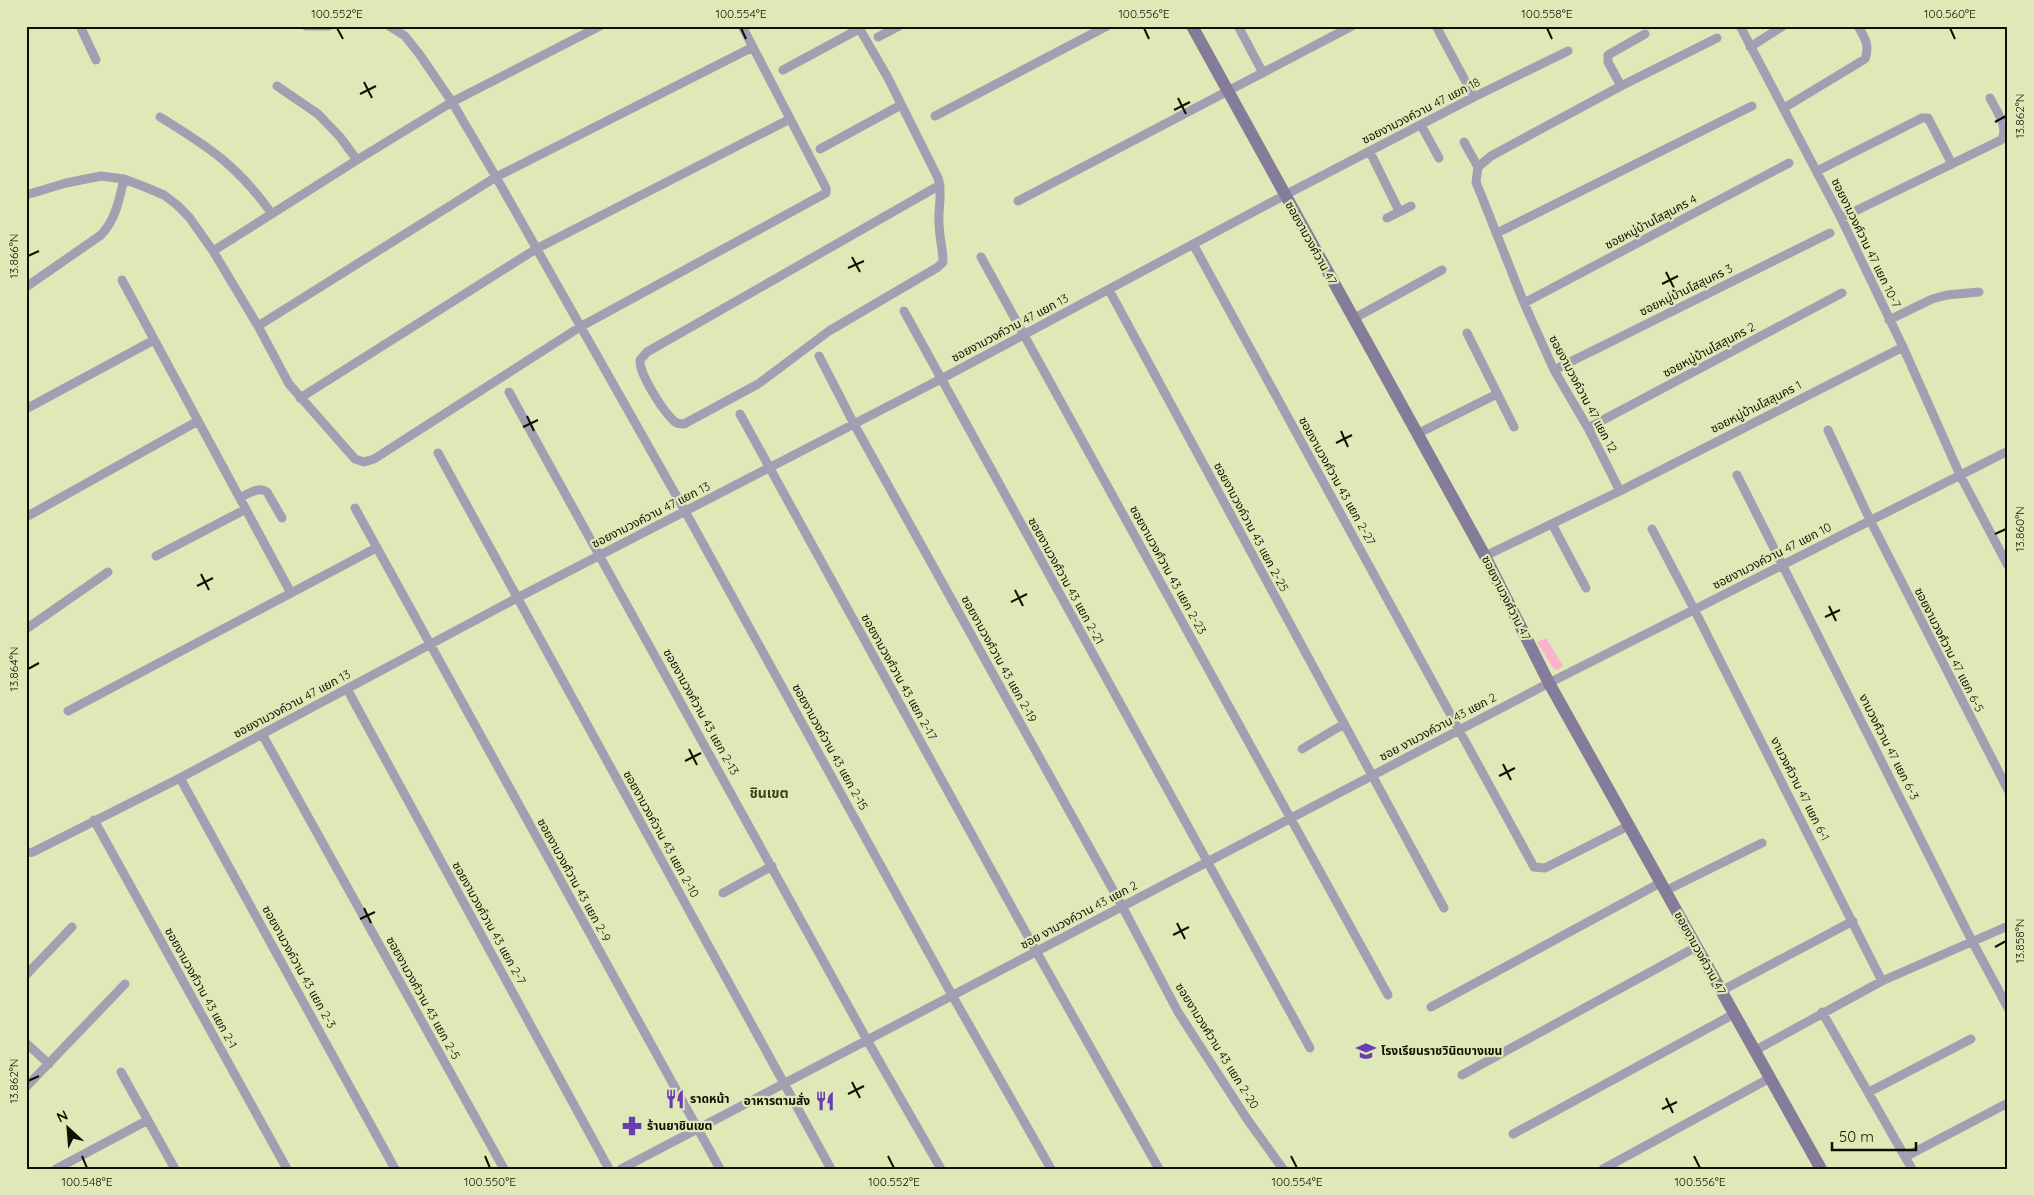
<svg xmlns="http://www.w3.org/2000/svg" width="2034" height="1195" font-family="Quicksand,'Noto Sans Thai',sans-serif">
<rect width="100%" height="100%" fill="#dfe9b7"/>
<path fill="#fdb2cc" d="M 1546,638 L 1563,666 L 1557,670 L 1553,668 L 1537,642 Z"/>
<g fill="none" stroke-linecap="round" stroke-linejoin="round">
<path stroke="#a39eb2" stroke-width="9" d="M 80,26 L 96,60
M 306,26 L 329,26
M 389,26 L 405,36 L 420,55 L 452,102 L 496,177 L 685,511 L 952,995 L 1051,1169
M 858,26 L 888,78 L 938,178 C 943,193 938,207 939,222 C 939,236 943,249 943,262 L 938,267 L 829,331 L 758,384 L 684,424 C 680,424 677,424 674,421 C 663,411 639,374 640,360 L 647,352 L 940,185
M 1238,26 L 1263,73
M 1436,26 L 1474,97
M 1740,26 L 1841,218 L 1903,347 L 1960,475 L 2008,566
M 878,37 L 899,26
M 1750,47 L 1783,26
M 783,70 L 859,29
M 277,86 L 318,114 L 340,137 L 357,160
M 1621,86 L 1608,62 L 1608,55 L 1645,34
M 1784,108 L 1865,59 C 1870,46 1865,38 1858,26
M 935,116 L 1107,26
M 160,117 C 209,147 238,166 272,214
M 1421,125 L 1439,158
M 1464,142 L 1478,167
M 820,149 L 901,105
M 1370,152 L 1399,211
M 1478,167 L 1476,182 L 1524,303 L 1554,370 L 1588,428 L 1620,491 L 1485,556
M 1478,167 L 1491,156 L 1621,86 L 1717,38
M 1817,171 L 1922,118 L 1928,118 L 1952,164
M 26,195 L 66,183 L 101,176 L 124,179 L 145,187 L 164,195 L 177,205 L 189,217 L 213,251 L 258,326 L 289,384 L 355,459 L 364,462 L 374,459 L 580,327 L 826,193 L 826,188 L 742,26
M 1018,201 L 1352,26
M 1387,218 L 1411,206
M 1841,218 L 2001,140 C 2010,129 1996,110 1990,98
M 1497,233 L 1752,106
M 1193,244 L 1534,867 L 1545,868 L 1628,826
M 213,251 L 357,160 L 452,102 L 600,26
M 981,257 L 1388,995
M 122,280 L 291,593
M 26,287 L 101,235 C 116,219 119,200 124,179
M 1109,290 L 1444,908
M 1524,303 L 1789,163
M 904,311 L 1310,1048
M 1353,319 L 1442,270
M 1889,320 L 1932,299 L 1947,295 L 1979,292
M 258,326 L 496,177 L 753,47
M 1467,333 L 1514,427
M 819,356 L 854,424 L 1122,906 L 1178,1012 L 1247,1119 L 1283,1169
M 1554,370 L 1830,233
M 509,392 L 867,1040 L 941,1169
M 300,398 L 536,249 L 790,119
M 26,409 L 154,340
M 740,414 L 1036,951 L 1159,1169
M 1588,428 L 1842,293
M 1828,430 L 1870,520 L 2008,790
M 1417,434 L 1497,394
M 438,453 L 831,1169
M 1737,475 L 1972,941 L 2008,1008
M 1620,491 L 1903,347
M 240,497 C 249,494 258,486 267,492 L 282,518
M 355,508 L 720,1169
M 26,517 L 198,421
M 1552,524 L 1586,588
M 1652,529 L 1694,609 L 1882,981
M 156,556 L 246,509
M 26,629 L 108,572
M 347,689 L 609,1169
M 68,711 L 376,548
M 262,734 L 504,1169
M 1302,749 L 1344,724
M 180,778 L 395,1169
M 94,820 L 287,1169
M 26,853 L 33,852 L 180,778 L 517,598 L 941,379 L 1285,195 L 1474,97 L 1568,51
M 1665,891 L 1762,843
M 723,893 L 772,866
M 26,975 L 72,927
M 1721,991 L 1853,921
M 1431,1007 L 1660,883
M 1822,1012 L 1912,1169
M 26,1043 L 49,1064
M 1754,1051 L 1882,981 L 2008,926
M 121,1072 L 175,1169
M 1462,1075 L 1696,947
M 26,1087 L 125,984
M 1869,1092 L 1971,1039
M 1513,1134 L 1734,1014
M 1905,1157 L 2006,1104
M 56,1169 L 148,1120
M 621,1169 L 1549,683 L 2008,451
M 1603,1169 L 1770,1078"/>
<path stroke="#847c9a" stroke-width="12" d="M 1192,26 L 1485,556 L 1549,683 L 1821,1169"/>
</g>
<path fill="none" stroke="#0e1102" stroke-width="2" d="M 337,28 L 343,39M 741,28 L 746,39M 1144,28 L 1149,39M 1547,28 L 1552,39M 1950,28 L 1955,39M 364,82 L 372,98M 360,94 L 376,86M 1178,98 L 1186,114M 1174,110 L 1190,102M 1995,122 L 2006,116M 28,256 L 39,251M 852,257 L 860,272M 848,268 L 864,261M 1666,272 L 1674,288M 1662,284 L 1678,276M 527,416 L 534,431M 523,427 L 538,420M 1341,431 L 1348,447M 1336,443 L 1352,435M 1995,534 L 2006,529M 201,574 L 209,590M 197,586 L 213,578M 1015,590 L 1023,606M 1011,602 L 1027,594M 1829,606 L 1836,621M 1825,617 L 1840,610M 28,669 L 39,663M 689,749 L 697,765M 685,761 L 701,753M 1503,764 L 1511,780M 1499,776 L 1515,768M 364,908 L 371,923M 360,919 L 375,912M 1177,923 L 1185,939M 1173,935 L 1189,927M 1995,947 L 2006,941M 28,1081 L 39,1076M 852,1082 L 860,1098M 848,1094 L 864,1086M 1666,1098 L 1673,1113M 1662,1109 L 1677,1102M 82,1156 L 87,1168M 485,1156 L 490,1168M 888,1156 L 894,1168M 1291,1156 L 1297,1168M 1694,1156 L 1700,1168"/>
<defs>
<symbol id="school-bare" viewBox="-9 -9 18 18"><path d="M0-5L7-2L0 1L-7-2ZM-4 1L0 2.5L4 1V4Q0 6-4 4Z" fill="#6b3cb3" stroke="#dfe9b7" stroke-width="2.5" paint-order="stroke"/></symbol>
<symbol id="restaurant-bare" viewBox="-9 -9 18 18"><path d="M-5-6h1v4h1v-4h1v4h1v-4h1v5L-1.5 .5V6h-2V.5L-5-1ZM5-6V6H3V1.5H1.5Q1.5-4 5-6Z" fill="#6b3cb3" stroke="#dfe9b7" stroke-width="2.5" paint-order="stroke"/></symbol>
<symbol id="pharmacy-bare" viewBox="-9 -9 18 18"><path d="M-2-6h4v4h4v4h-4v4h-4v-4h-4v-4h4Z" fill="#6b3cb3" stroke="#dfe9b7" stroke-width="2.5" paint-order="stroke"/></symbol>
</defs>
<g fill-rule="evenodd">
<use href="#school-bare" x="1352" y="1037" width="28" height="28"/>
<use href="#restaurant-bare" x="661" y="1085" width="28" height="28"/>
<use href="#restaurant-bare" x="811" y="1087" width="28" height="28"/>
<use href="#pharmacy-bare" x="618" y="1112" width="28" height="28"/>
</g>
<g text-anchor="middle" stroke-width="4.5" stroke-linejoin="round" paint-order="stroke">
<g font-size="12" fill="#0e1102" stroke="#dfe9b7">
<text transform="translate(1421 111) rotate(-27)" y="4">ซอยงามวงค์วาน 47 แยก 18</text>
<text transform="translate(1651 222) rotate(-28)" y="4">ซอยหมู่บ้านโสสุนคร 4</text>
<text transform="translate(1311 243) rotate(61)" y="4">ซอยงามวงศ์วาน 47</text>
<text transform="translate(1866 243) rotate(64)" y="4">ซอยงามวงศ์วาน 47 แยก 10-7</text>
<text transform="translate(1686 290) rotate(-26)" y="4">ซอยหมู่บ้านโสสุนคร 3</text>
<text transform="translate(1010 328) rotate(-28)" y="4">ซอยงามวงค์วาน 47 แยก 13</text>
<text transform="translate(1709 350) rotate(-28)" y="4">ซอยหมู่บ้านโสสุนคร 2</text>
<text transform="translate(1583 394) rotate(62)" y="4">ซอยงามวงค์วาน 47 แยก 12</text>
<text transform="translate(1756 407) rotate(-27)" y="4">ซอยหมู่บ้านโสสุนคร 1</text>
<text transform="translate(1337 481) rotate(61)" y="4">ซอยงามวงศ์วาน 43 แยก 2-27</text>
<text transform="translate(651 515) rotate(-27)" y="4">ซอยงามวงค์วาน 47 แยก 13</text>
<text transform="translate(1251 527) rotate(62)" y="4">ซอยงามวงค์วาน 43 แยก 2-25</text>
<text transform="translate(1772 556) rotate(-27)" y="4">ซอยงามวงค์วาน 47 แยก 10</text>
<text transform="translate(1168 570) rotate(61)" y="4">ซอยงามวงศ์วาน 43 แยก 2-23</text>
<text transform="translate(1066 581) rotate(61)" y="4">ซอยงามวงศ์วาน 43 แยก 2-21</text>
<text transform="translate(1506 598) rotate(63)" y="4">ซอยงามวงศ์วาน 47</text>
<text transform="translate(1949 650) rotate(63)" y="4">ซอยงามวงศ์วาน 47 แยก 6-5</text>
<text transform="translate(999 659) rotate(61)" y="4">ซอยงามวงศ์วาน 43 แยก 2-19</text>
<text transform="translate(899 677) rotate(61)" y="4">ซอยงามวงศ์วาน 43 แยก 2-17</text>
<text transform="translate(292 704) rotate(-28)" y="4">ซอยงามวงค์วาน 47 แยก 13</text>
<text transform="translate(701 712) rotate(61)" y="4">ซอยงามวงศ์วาน 43 แยก 2-13</text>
<text transform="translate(1438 727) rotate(-28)" y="4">ซอย งามวงค์วาน 43 แยก 2</text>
<text transform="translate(830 747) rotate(61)" y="4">ซอยงามวงค์วาน 43 แยก 2-15</text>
<text transform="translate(1889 747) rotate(63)" y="4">งามวงศ์วาน 47 แยก 6-3</text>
<text transform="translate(1800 789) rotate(63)" y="4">งามวงศ์วาน 47 แยก 6-1</text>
<text transform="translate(661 834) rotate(61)" y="4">ซอยงามวงค์วาน 43 แยก 2-10</text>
<text transform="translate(574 880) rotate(61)" y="4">ซอยงามวงศ์วาน 43 แยก 2-9</text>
<text transform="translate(1079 915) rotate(-28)" y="4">ซอย งามวงค์วาน 43 แยก 2</text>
<text transform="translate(489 923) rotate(61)" y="4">ซอยงามวงศ์วาน 43 แยก 2-7</text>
<text transform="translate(1700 953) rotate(61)" y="4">ซอยงามวงศ์วาน 47</text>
<text transform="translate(299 967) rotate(61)" y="4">ซอยงามวงค์วาน 43 แยก 2-3</text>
<text transform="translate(201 988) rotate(61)" y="4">ซอยงามวงศ์วาน 43 แยก 2-1</text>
<text transform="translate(423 998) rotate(61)" y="4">ซอยงามวงศ์วาน 43 แยก 2-5</text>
<text transform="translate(1217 1046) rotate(58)" y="4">ซอยงามวงศ์วาน 43 แยก 2-20</text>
</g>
<g font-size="12" font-weight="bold" fill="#0e1102" stroke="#dfe9b7" text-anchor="start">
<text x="1381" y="1055">โรงเรียนราชวินิตบางเขน</text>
<text x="690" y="1103">ราดหน้า</text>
<text x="810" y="1105" text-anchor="end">อาหารตามสั่ง</text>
<text x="647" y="1130">ร้านยาชินเขต</text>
</g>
<g font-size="14" font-weight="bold" fill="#3a4113" stroke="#dfe9b7">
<text x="769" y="798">ชินเขต</text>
</g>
</g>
<rect width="2034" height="1195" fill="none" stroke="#dfe9b7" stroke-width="55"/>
<g transform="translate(68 1128) rotate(334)" stroke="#dfe9b7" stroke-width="4" paint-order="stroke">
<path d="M0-4L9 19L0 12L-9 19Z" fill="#0e1102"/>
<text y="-8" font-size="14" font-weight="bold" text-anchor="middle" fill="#0e1102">N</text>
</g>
<path d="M1832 1142v8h84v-8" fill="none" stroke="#0e1102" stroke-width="2.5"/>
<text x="1839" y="1142" font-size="15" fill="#0e1102" stroke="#dfe9b7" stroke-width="4" paint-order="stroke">50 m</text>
<rect x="28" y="28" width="1978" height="1140" fill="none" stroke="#0e1102" stroke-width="2"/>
<g font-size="12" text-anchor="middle" fill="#0e1102">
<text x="337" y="18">100.552°E</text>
<text x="741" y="18">100.554°E</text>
<text x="1144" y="18">100.556°E</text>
<text x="1547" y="18">100.558°E</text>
<text x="1950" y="18">100.560°E</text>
<text transform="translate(2020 116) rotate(-90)" y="4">13.862°N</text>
<text transform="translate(14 256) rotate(-90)" y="4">13.866°N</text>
<text transform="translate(2020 529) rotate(-90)" y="4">13.860°N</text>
<text transform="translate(14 669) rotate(-90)" y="4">13.864°N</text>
<text transform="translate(2020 941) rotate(-90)" y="4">13.858°N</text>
<text transform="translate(14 1081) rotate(-90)" y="4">13.862°N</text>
<text x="87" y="1186">100.548°E</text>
<text x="490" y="1186">100.550°E</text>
<text x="894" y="1186">100.552°E</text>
<text x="1297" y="1186">100.554°E</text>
<text x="1700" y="1186">100.556°E</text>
</g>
</svg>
